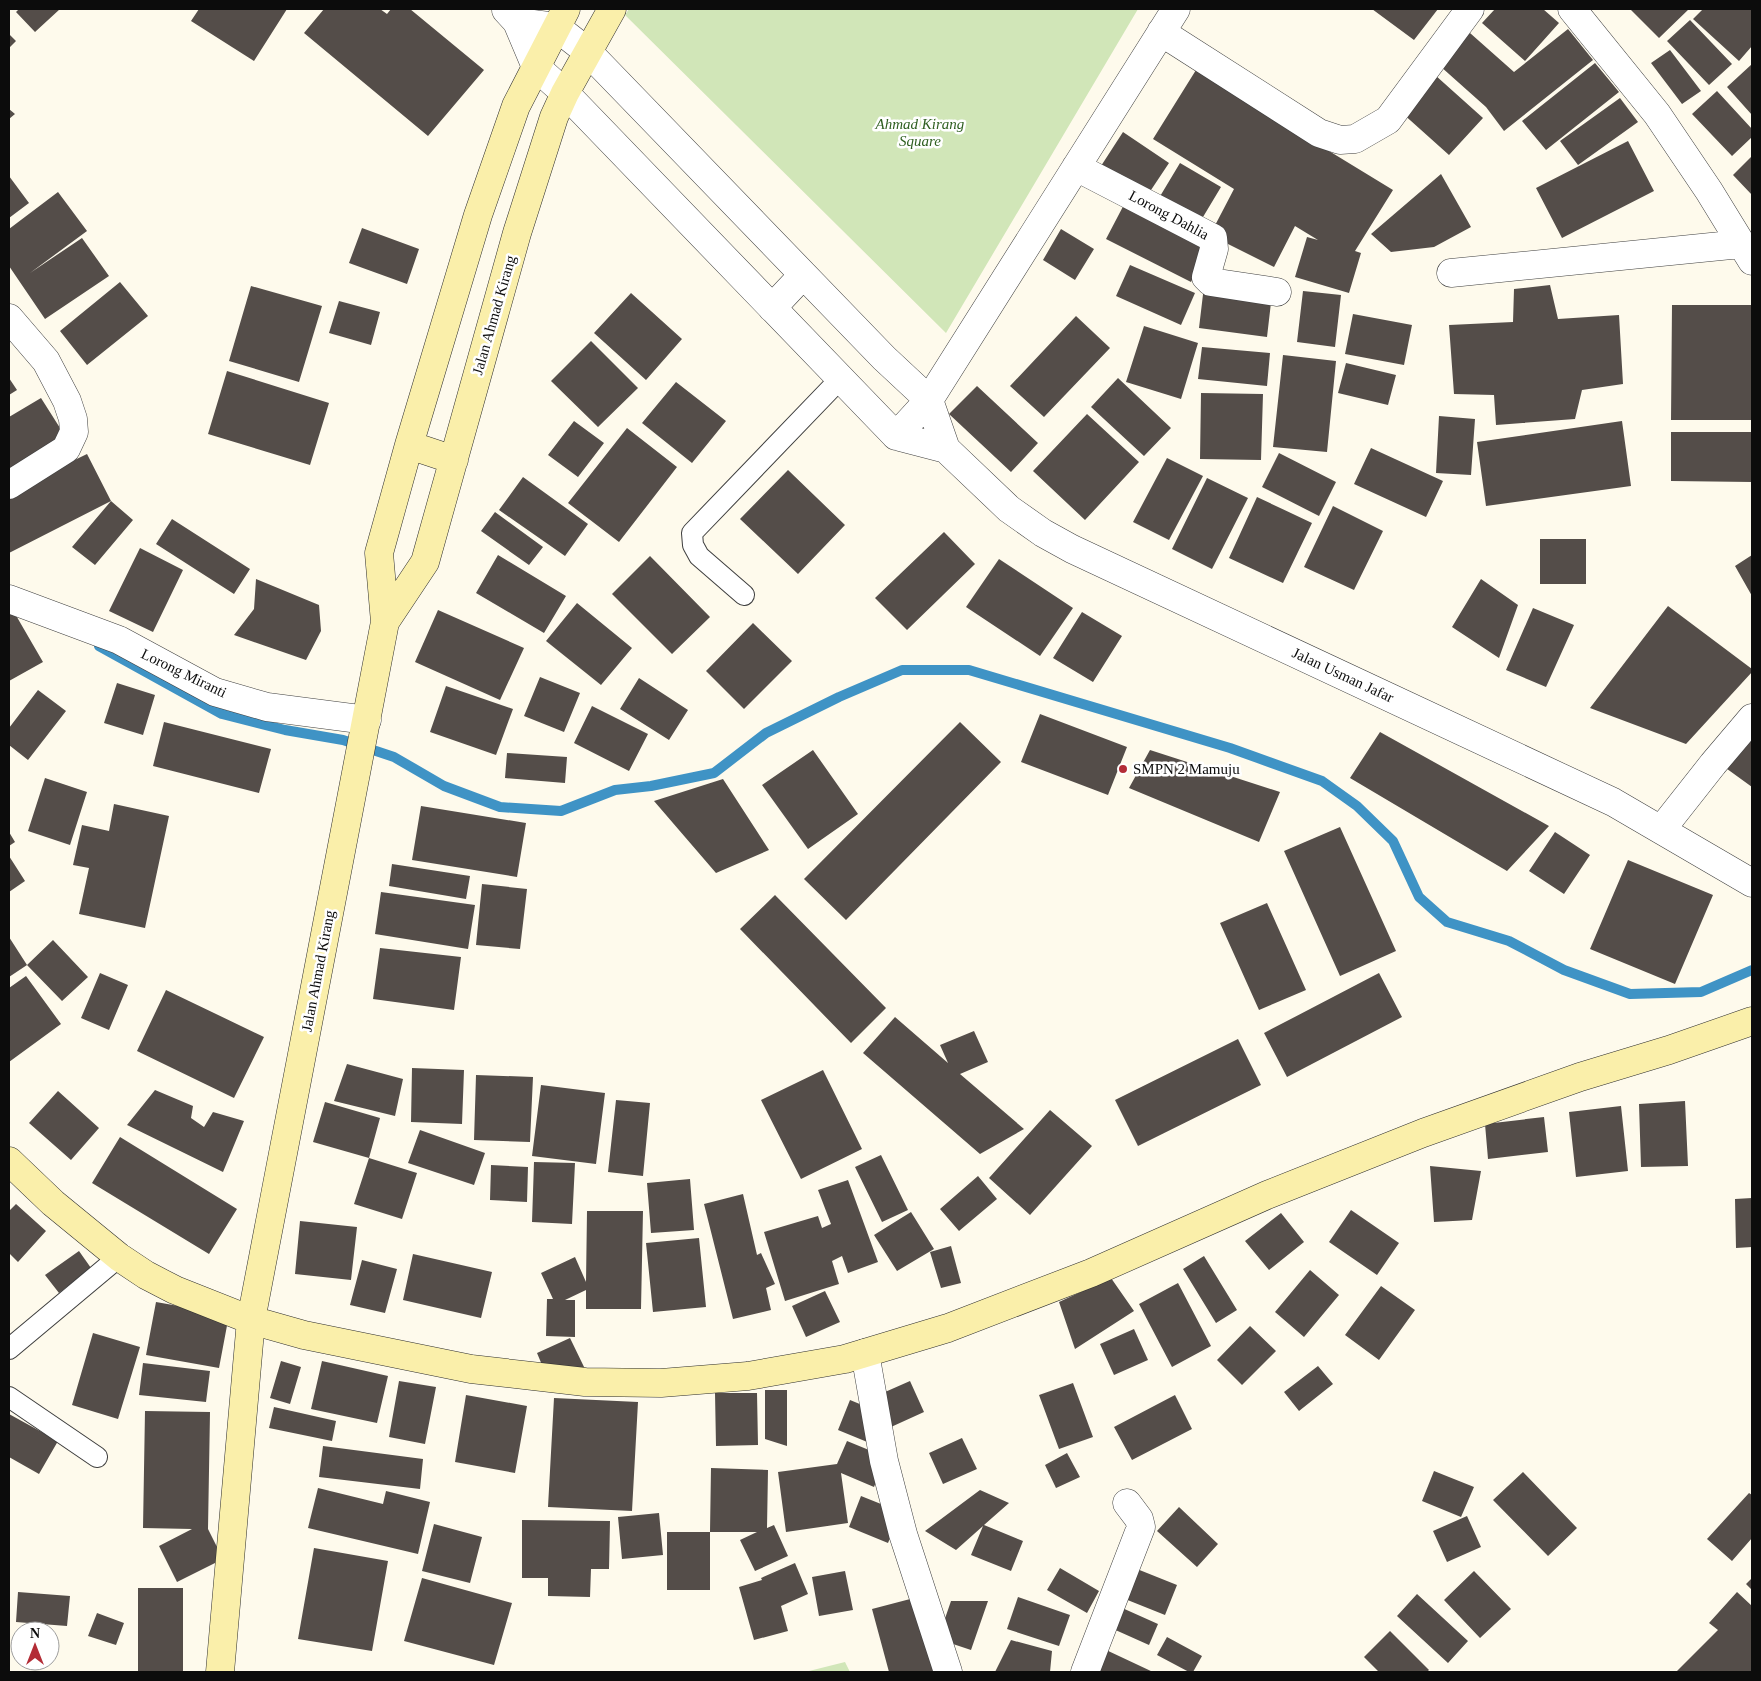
<svg xmlns="http://www.w3.org/2000/svg" width="1761" height="1681" font-family="Georgia,serif">
<rect width="100%" height="100%" fill="#fefaec"/>
<path fill="#d1e6b8" d="M 629,9 L 1138,9 L 946,333 L 625,15 Z
M 845,1662 L 850,1672 L 805,1672 Z"/>
<g fill="none" stroke-linecap="round" stroke-linejoin="round">
<path stroke="#3f93c5" stroke-width="10" d="M 99,646 L 222,714 L 285,730 L 343,740 L 394,757 L 444,786 L 500,807 L 561,811 L 615,790 L 651,786 L 714,773 L 766,733 L 839,697 L 902,670 L 969,670 L 1230,748 L 1322,781 L 1357,806 L 1393,841 L 1419,897 L 1447,922 L 1509,941 L 1564,970 L 1630,994 L 1701,992 L 1752,970"/>
</g>
<path fill="#544d49" d="M 19,9 L 60,9 L 35,32 L 16,12 Z
M 199,9 L 287,9 L 254,61 L 191,21 Z
M 324,9 L 380,9 L 387,14 L 391,9 L 410,9 L 484,70 L 428,136 L 304,33 Z
M 1372,9 L 1438,9 L 1414,40 Z
M 1495,9 L 1543,9 L 1559,23 L 1525,61 L 1482,23 Z
M 1630,9 L 1689,9 L 1659,38 Z
M 1703,9 L 1752,9 L 1752,46 L 1739,61 L 1693,19 Z
M 1690,20 L 1732,64 L 1709,85 L 1667,41 Z
M 1568,29 L 1593,60 L 1504,131 L 1486,107 L 1440,66 L 1470,33 L 1514,72 Z
M 9,34 L 16,41 L 9,48 Z
M 1670,50 L 1701,91 L 1682,104 L 1651,63 Z
M 1595,63 L 1619,92 L 1546,150 L 1522,121 Z
M 1752,64 L 1752,115 L 1727,87 Z
M 1196,70 L 1393,190 L 1355,251 L 1361,253 L 1349,293 L 1295,277 L 1307,237 L 1318,240 L 1295,226 L 1274,267 L 1210,235 L 1234,189 L 1153,139 Z
M 1435,75 L 1483,118 L 1449,155 L 1401,112 Z
M 1717,91 L 1752,129 L 1752,137 L 1732,156 L 1692,114 Z
M 1620,98 L 1638,122 L 1578,165 L 1560,141 Z
M 9,109 L 15,114 L 9,119 Z
M 1123,132 L 1169,163 L 1147,196 L 1101,166 Z
M 1628,141 L 1654,191 L 1562,238 L 1536,188 Z
M 1752,156 L 1752,195 L 1733,175 Z
M 1180,163 L 1221,187 L 1200,222 L 1159,198 Z
M 1441,174 L 1471,227 L 1434,247 L 1391,252 L 1371,234 Z
M 9,176 L 29,203 L 9,218 Z
M 58,192 L 87,231 L 30,273 L 82,238 L 109,276 L 45,319 L 9,266 L 9,229 Z
M 1128,197 L 1212,239 L 1191,282 L 1106,239 Z
M 362,228 L 419,249 L 407,284 L 349,263 Z
M 1061,229 L 1094,249 L 1075,280 L 1043,260 Z
M 1130,265 L 1195,293 L 1181,325 L 1116,296 Z
M 120,282 L 148,316 L 87,365 L 60,331 Z
M 1550,285 L 1558,319 L 1619,315 L 1623,384 L 1582,390 L 1575,419 L 1496,425 L 1494,395 L 1454,394 L 1449,325 L 1513,322 L 1514,289 Z
M 251,286 L 322,306 L 299,382 L 229,361 Z
M 1204,286 L 1272,294 L 1267,337 L 1199,328 Z
M 1303,291 L 1341,295 L 1335,347 L 1297,342 Z
M 631,293 L 682,339 L 646,380 L 594,333 Z
M 339,301 L 380,312 L 371,345 L 329,333 Z
M 1672,305 L 1752,305 L 1752,420 L 1671,420 Z
M 1353,314 L 1412,325 L 1404,365 L 1345,354 Z
M 1076,316 L 1110,348 L 1044,417 L 1010,386 Z
M 1144,326 L 1198,343 L 1181,399 L 1126,382 Z
M 591,341 L 638,388 L 598,427 L 551,381 Z
M 1202,347 L 1270,353 L 1267,386 L 1198,379 Z
M 1283,355 L 1336,361 L 1327,452 L 1273,447 Z
M 1346,363 L 1396,375 L 1388,405 L 1338,393 Z
M 227,371 L 329,403 L 310,465 L 208,434 Z
M 9,378 L 17,390 L 9,395 Z
M 1118,378 L 1171,428 L 1144,456 L 1091,407 Z
M 676,382 L 726,421 L 692,463 L 642,423 Z
M 977,386 L 1038,443 L 1011,472 L 949,414 Z
M 1201,393 L 1263,394 L 1261,460 L 1200,459 Z
M 41,398 L 67,439 L 9,475 L 9,417 Z
M 1087,414 L 1139,462 L 1085,520 L 1033,471 Z
M 1439,416 L 1475,419 L 1471,475 L 1436,473 Z
M 574,421 L 604,443 L 578,477 L 548,455 Z
M 1622,421 L 1631,486 L 1486,506 L 1477,442 Z
M 627,428 L 677,467 L 619,542 L 568,503 Z
M 1671,432 L 1752,432 L 1752,482 L 1671,481 Z
M 1371,448 L 1443,481 L 1426,517 L 1354,484 Z
M 1279,453 L 1336,482 L 1319,516 L 1262,487 Z
M 87,454 L 111,501 L 9,553 L 9,492 Z
M 1167,458 L 1203,476 L 1169,540 L 1133,522 Z
M 788,470 L 845,525 L 798,574 L 740,519 Z
M 523,477 L 588,524 L 565,556 L 499,510 Z
M 1207,478 L 1248,498 L 1212,569 L 1172,549 Z
M 1257,497 L 1312,523 L 1283,583 L 1229,558 Z
M 111,501 L 133,520 L 95,565 L 72,547 Z
M 1333,506 L 1383,531 L 1354,590 L 1304,567 Z
M 495,512 L 543,547 L 529,565 L 481,531 Z
M 172,519 L 250,569 L 234,594 L 156,544 Z
M 944,532 L 975,564 L 907,630 L 875,598 Z
M 1540,539 L 1586,539 L 1586,584 L 1540,584 Z
M 140,548 L 183,570 L 153,632 L 109,611 Z
M 498,555 L 566,596 L 544,633 L 476,593 Z
M 1752,555 L 1752,596 L 1735,566 Z
M 650,556 L 710,617 L 672,654 L 612,594 Z
M 999,559 L 1073,608 L 1040,656 L 966,607 Z
M 256,579 L 319,605 L 321,631 L 306,660 L 234,635 L 254,609 Z
M 1481,579 L 1518,605 L 1499,658 L 1452,627 Z
M 577,603 L 632,648 L 601,685 L 546,641 Z
M 1668,606 L 1752,669 L 1752,672 L 1686,744 L 1590,708 Z
M 1533,608 L 1574,625 L 1546,687 L 1506,670 Z
M 438,610 L 524,648 L 500,700 L 415,662 Z
M 14,612 L 43,662 L 9,681 L 9,615 Z
M 1082,612 L 1122,636 L 1093,682 L 1053,658 Z
M 753,623 L 792,661 L 744,709 L 706,671 Z
M 540,677 L 580,693 L 564,732 L 524,716 Z
M 639,678 L 688,710 L 669,740 L 620,709 Z
M 117,683 L 155,695 L 143,735 L 104,723 Z
M 446,686 L 513,709 L 496,755 L 430,732 Z
M 38,690 L 66,711 L 28,760 L 9,745 L 9,728 Z
M 592,706 L 648,734 L 629,771 L 574,743 Z
M 1040,714 L 1127,747 L 1108,795 L 1021,762 Z
M 164,722 L 271,749 L 259,793 L 153,766 Z
M 960,722 L 1001,762 L 846,920 L 804,879 Z
M 1752,725 L 1752,787 L 1723,766 Z
M 1380,732 L 1549,826 L 1507,871 L 1350,778 Z
M 813,750 L 858,814 L 808,849 L 762,785 Z
M 1150,750 L 1280,792 L 1259,842 L 1129,788 Z
M 507,753 L 567,757 L 565,783 L 505,778 Z
M 45,778 L 87,792 L 70,845 L 28,831 Z
M 723,779 L 769,850 L 716,873 L 654,801 Z
M 114,804 L 169,816 L 145,928 L 79,914 L 89,868 L 73,865 L 82,825 L 109,831 Z
M 421,806 L 526,823 L 517,877 L 412,860 Z
M 1340,827 L 1396,951 L 1340,976 L 1284,851 Z
M 9,832 L 15,842 L 9,846 Z
M 1555,832 L 1590,855 L 1564,894 L 1529,871 Z
M 9,856 L 25,881 L 9,892 Z
M 1628,860 L 1713,895 L 1675,984 L 1590,949 Z
M 392,864 L 470,876 L 466,899 L 389,886 Z
M 482,884 L 527,889 L 520,949 L 476,945 Z
M 381,892 L 475,905 L 468,949 L 375,934 Z
M 775,895 L 886,1008 L 851,1043 L 740,929 Z
M 1267,903 L 1306,990 L 1259,1010 L 1220,923 Z
M 9,937 L 27,965 L 9,977 Z
M 53,940 L 88,977 L 62,1001 L 27,965 Z
M 380,948 L 461,957 L 454,1010 L 373,999 Z
M 100,973 L 128,985 L 109,1030 L 81,1018 Z
M 1379,973 L 1402,1017 L 1287,1077 L 1264,1033 Z
M 26,976 L 61,1024 L 9,1062 L 9,988 Z
M 166,990 L 264,1037 L 234,1098 L 137,1051 Z
M 895,1017 L 948,1063 L 940,1045 L 974,1031 L 988,1062 L 960,1074 L 1024,1129 L 980,1154 L 863,1053 Z
M 1238,1039 L 1261,1085 L 1138,1146 L 1115,1100 Z
M 347,1064 L 403,1079 L 395,1116 L 334,1101 Z
M 412,1068 L 464,1070 L 462,1124 L 411,1122 Z
M 823,1070 L 862,1149 L 801,1179 L 761,1100 Z
M 476,1075 L 533,1077 L 530,1142 L 474,1140 Z
M 541,1085 L 605,1093 L 596,1164 L 532,1156 Z
M 155,1090 L 193,1106 L 191,1118 L 204,1127 L 213,1112 L 244,1121 L 223,1172 L 127,1125 Z
M 58,1091 L 99,1128 L 71,1160 L 29,1123 Z
M 616,1100 L 650,1103 L 643,1176 L 608,1172 Z
M 1685,1101 L 1688,1166 L 1641,1167 L 1639,1104 Z
M 325,1102 L 380,1118 L 369,1158 L 313,1142 Z
M 1621,1106 L 1628,1171 L 1576,1177 L 1569,1112 Z
M 1050,1110 L 1092,1146 L 1030,1215 L 989,1178 Z
M 1544,1117 L 1548,1152 L 1488,1159 L 1485,1124 Z
M 420,1130 L 485,1153 L 474,1185 L 408,1163 Z
M 120,1137 L 237,1209 L 209,1254 L 92,1183 Z
M 881,1155 L 908,1210 L 882,1222 L 855,1167 Z
M 369,1158 L 417,1173 L 402,1219 L 354,1204 Z
M 534,1162 L 575,1163 L 572,1224 L 532,1222 Z
M 491,1165 L 528,1167 L 527,1202 L 490,1200 Z
M 1430,1166 L 1481,1171 L 1472,1220 L 1434,1222 Z
M 978,1176 L 997,1199 L 959,1231 L 940,1209 Z
M 690,1179 L 694,1230 L 651,1233 L 647,1183 Z
M 848,1180 L 878,1262 L 848,1273 L 842,1256 L 832,1261 L 839,1284 L 785,1301 L 764,1232 L 818,1216 L 822,1228 L 831,1224 L 818,1190 Z
M 743,1194 L 757,1255 L 761,1253 L 775,1284 L 766,1288 L 771,1310 L 733,1319 L 704,1204 Z
M 1752,1198 L 1752,1247 L 1736,1248 L 1735,1199 Z
M 16,1204 L 46,1231 L 18,1262 L 9,1253 L 9,1211 Z
M 1351,1210 L 1399,1243 L 1377,1275 L 1329,1242 Z
M 587,1211 L 643,1211 L 641,1309 L 586,1309 L 586,1290 L 565,1300 L 575,1300 L 575,1337 L 546,1336 L 547,1299 L 553,1299 L 541,1273 L 575,1257 L 586,1282 Z
M 911,1212 L 934,1249 L 897,1271 L 874,1235 Z
M 1281,1213 L 1304,1242 L 1269,1270 L 1245,1241 Z
M 300,1221 L 357,1227 L 351,1280 L 295,1274 Z
M 699,1238 L 706,1307 L 653,1312 L 646,1243 Z
M 951,1246 L 961,1283 L 941,1288 L 930,1252 Z
M 79,1251 L 91,1268 L 59,1293 L 45,1275 Z
M 413,1254 L 492,1272 L 481,1318 L 403,1300 Z
M 1204,1256 L 1237,1310 L 1216,1323 L 1183,1269 Z
M 362,1260 L 397,1269 L 385,1313 L 350,1305 Z
M 1310,1270 L 1339,1295 L 1304,1337 L 1275,1312 Z
M 1111,1278 L 1134,1311 L 1075,1349 L 1059,1302 Z
M 1178,1283 L 1211,1346 L 1172,1367 L 1139,1304 Z
M 1381,1286 L 1415,1310 L 1379,1360 L 1345,1335 Z
M 825,1291 L 840,1322 L 806,1337 L 792,1306 Z
M 156,1302 L 229,1315 L 219,1368 L 146,1355 Z
M 1250,1326 L 1276,1351 L 1242,1385 L 1217,1360 Z
M 1134,1329 L 1148,1360 L 1114,1375 L 1100,1344 Z
M 93,1333 L 140,1347 L 118,1419 L 72,1405 Z
M 570,1338 L 585,1369 L 550,1384 L 537,1353 Z
M 281,1361 L 301,1367 L 290,1404 L 270,1398 Z
M 322,1361 L 388,1376 L 377,1423 L 311,1409 Z
M 143,1363 L 210,1371 L 206,1402 L 139,1395 Z
M 1318,1366 L 1333,1384 L 1299,1411 L 1284,1392 Z
M 399,1381 L 436,1387 L 425,1444 L 389,1437 Z
M 910,1381 L 924,1412 L 891,1427 L 877,1446 L 838,1430 L 850,1400 L 884,1414 L 876,1396 Z
M 1073,1383 L 1093,1437 L 1059,1449 L 1039,1395 Z
M 765,1390 L 787,1390 L 787,1446 L 765,1439 Z
M 715,1393 L 757,1393 L 758,1445 L 716,1446 Z
M 466,1395 L 527,1406 L 515,1473 L 455,1462 Z
M 1175,1395 L 1192,1429 L 1132,1460 L 1114,1427 Z
M 554,1398 L 638,1402 L 632,1511 L 548,1507 Z
M 274,1407 L 336,1421 L 332,1441 L 269,1428 Z
M 145,1411 L 210,1412 L 208,1529 L 223,1559 L 177,1582 L 159,1546 L 192,1529 L 143,1528 Z
M 9,1414 L 58,1441 L 39,1474 L 9,1457 Z
M 962,1438 L 977,1469 L 943,1484 L 929,1453 Z
M 847,1441 L 886,1457 L 874,1487 L 841,1473 L 848,1523 L 786,1532 L 778,1472 L 837,1464 Z
M 323,1446 L 423,1459 L 420,1489 L 319,1477 Z
M 1067,1453 L 1080,1477 L 1056,1488 L 1045,1465 Z
M 711,1468 L 768,1470 L 767,1528 L 774,1525 L 788,1556 L 755,1571 L 740,1540 L 757,1532 L 710,1532 L 710,1590 L 667,1590 L 667,1532 L 710,1532 Z
M 1434,1471 L 1474,1487 L 1461,1517 L 1422,1501 Z
M 1523,1472 L 1577,1528 L 1548,1556 L 1493,1500 Z
M 318,1488 L 383,1504 L 386,1491 L 430,1502 L 418,1554 L 308,1528 Z
M 980,1490 L 1009,1503 L 984,1525 L 1023,1541 L 1011,1571 L 971,1555 L 983,1526 L 956,1550 L 925,1531 Z
M 1749,1493 L 1752,1495 L 1752,1538 L 1732,1561 L 1707,1539 Z
M 861,1496 L 901,1512 L 888,1543 L 849,1527 Z
M 1179,1507 L 1218,1544 L 1197,1567 L 1157,1531 Z
M 659,1513 L 663,1555 L 622,1559 L 618,1517 Z
M 1467,1516 L 1481,1547 L 1447,1562 L 1433,1531 Z
M 522,1520 L 610,1521 L 609,1569 L 591,1569 L 590,1597 L 548,1596 L 548,1578 L 522,1578 Z
M 434,1524 L 482,1537 L 470,1583 L 422,1571 Z
M 314,1548 L 388,1561 L 372,1651 L 298,1639 Z
M 795,1563 L 808,1594 L 781,1606 L 788,1631 L 754,1640 L 739,1587 L 762,1580 L 761,1578 Z
M 1060,1568 L 1099,1591 L 1087,1613 L 1047,1590 Z
M 1137,1569 L 1177,1585 L 1165,1615 L 1125,1599 Z
M 845,1571 L 853,1610 L 819,1616 L 812,1577 Z
M 1474,1571 L 1511,1609 L 1480,1638 L 1444,1600 Z
M 422,1578 L 512,1603 L 494,1665 L 404,1641 Z
M 1752,1578 L 1752,1590 L 1746,1584 Z
M 138,1588 L 183,1588 L 183,1672 L 138,1672 Z
M 18,1592 L 70,1596 L 67,1626 L 16,1622 Z
M 1737,1592 L 1752,1606 L 1752,1672 L 1676,1672 L 1718,1630 L 1709,1623 Z
M 1417,1594 L 1468,1641 L 1448,1663 L 1397,1616 Z
M 1018,1597 L 1070,1615 L 1059,1646 L 1007,1629 Z
M 914,1598 L 935,1672 L 889,1672 L 872,1609 Z
M 951,1601 L 988,1601 L 971,1650 L 938,1639 Z
M 1120,1607 L 1158,1624 L 1149,1645 L 1111,1628 Z
M 97,1613 L 124,1623 L 116,1645 L 88,1636 Z
M 1390,1631 L 1429,1670 L 1427,1672 L 1379,1672 L 1364,1657 Z
M 1167,1637 L 1202,1656 L 1193,1672 L 1189,1672 L 1157,1655 Z
M 1011,1640 L 1052,1651 L 1050,1672 L 995,1672 Z
M 1104,1649 L 1153,1672 L 1093,1672 Z"/>
<g fill="none" stroke-linecap="round" stroke-linejoin="round">
<defs>
<path id="lane" d="M 744,595 L 699,556 L 693,545 L 692,533 L 841,378
M 9,1349 L 119,1257
M 9,1397 L 97,1457"/>
<path id="street" d="M 1572,9 L 1657,114 L 1709,191 L 1752,261
M 506,10 L 517,22 L 536,67 L 565,93 L 896,436 L 946,449
M 517,22 L 556,27 L 588,52 L 884,358 L 929,400 L 946,449 L 1009,509 L 1043,533 L 1072,549 L 1613,802 L 1752,883
M 1161,32 L 1319,133 L 1340,140 L 1355,139 L 1388,120 L 1470,9
M 1076,167 L 1213,238 L 1214,249 L 1206,277 L 1211,282 L 1277,292
M 1451,273 L 1741,244
M 772,308 L 803,275
M 9,318 L 46,361 L 67,401 L 73,419 L 74,432 L 66,449 L 9,485
M 896,436 L 929,400 L 1176,9
M 9,599 L 119,640 L 215,692 L 267,707 L 367,720
M 1661,830 L 1713,764 L 1752,718
M 865,1353 L 884,1461 L 903,1534 L 948,1672
M 1085,1672 L 1141,1527 L 1139,1519 L 1127,1503"/>
<path id="secondary" d="M 409,445 L 454,460
M 385,622 L 425,562 L 517,233 L 554,117 L 565,93 L 612,9
M 9,1161 L 53,1203 L 119,1257 L 146,1275 L 175,1290 L 251,1320 L 304,1335 L 471,1369 L 585,1382 L 661,1383 L 748,1376 L 845,1359 L 948,1328 L 1091,1273 L 1267,1195 L 1423,1133 L 1580,1077 L 1669,1050 L 1752,1021
M 220,1672 L 251,1320 L 385,622 L 379,553 L 409,445 L 478,215 L 516,106 L 566,9"/>
</defs>
<use href="#lane" stroke="#3f3f3f" stroke-width="22"/>
<use href="#street" stroke="#3f3f3f" stroke-width="29"/>
<use href="#secondary" stroke="#2e2e2e" stroke-width="29"/>
<use href="#lane" stroke="#fff" stroke-width="20"/>
<use href="#street" stroke="#fff" stroke-width="28"/>
<use href="#secondary" stroke="#faefaa" stroke-width="28"/>
</g>
<circle fill="#b32c36" stroke="#fff" stroke-width="2" cx="1123" cy="769" r="5"/>
<g text-anchor="middle" stroke-width="5" stroke-linejoin="round" paint-order="stroke">
<g font-size="15" font-style="italic" fill="#2f5f20" stroke="#fff">
<text x="920" y="129">Ahmad Kirang<tspan x="920" dy="17">Square</tspan></text>
</g>
<g font-size="15" fill="#0c0c0c" stroke="#fff">
<text transform="translate(1169 215) rotate(28)" y="5">Lorong Dahlia</text>
<text transform="translate(494 315) rotate(-74)" y="5">Jalan Ahmad Kirang</text>
<text transform="translate(184 673) rotate(26)" y="5">Lorong Miranti</text>
<text transform="translate(1343 675) rotate(25)" y="5">Jalan Usman Jafar</text>
<text transform="translate(318 971) rotate(-79)" y="5">Jalan Ahmad Kirang</text>
</g>
<g font-size="15" fill="#0c0c0c" stroke="#fff" text-anchor="start">
<text x="1133" y="774">SMPN 2 Mamuju</text>
</g>
</g>
<rect width="1761" height="1681" fill="none" stroke="#0c0c0c" stroke-width="20"/>
<g transform="translate(35 1646)"><circle r="24" fill="#ffffff" stroke="#9e9e9e"/>
<path d="M0-4L9 19L0 12L-9 19Z" fill="#b32c36"/>
<text y="-8" font-size="14" font-weight="bold" text-anchor="middle" fill="#0c0c0c">N</text>
</g>
</svg>
